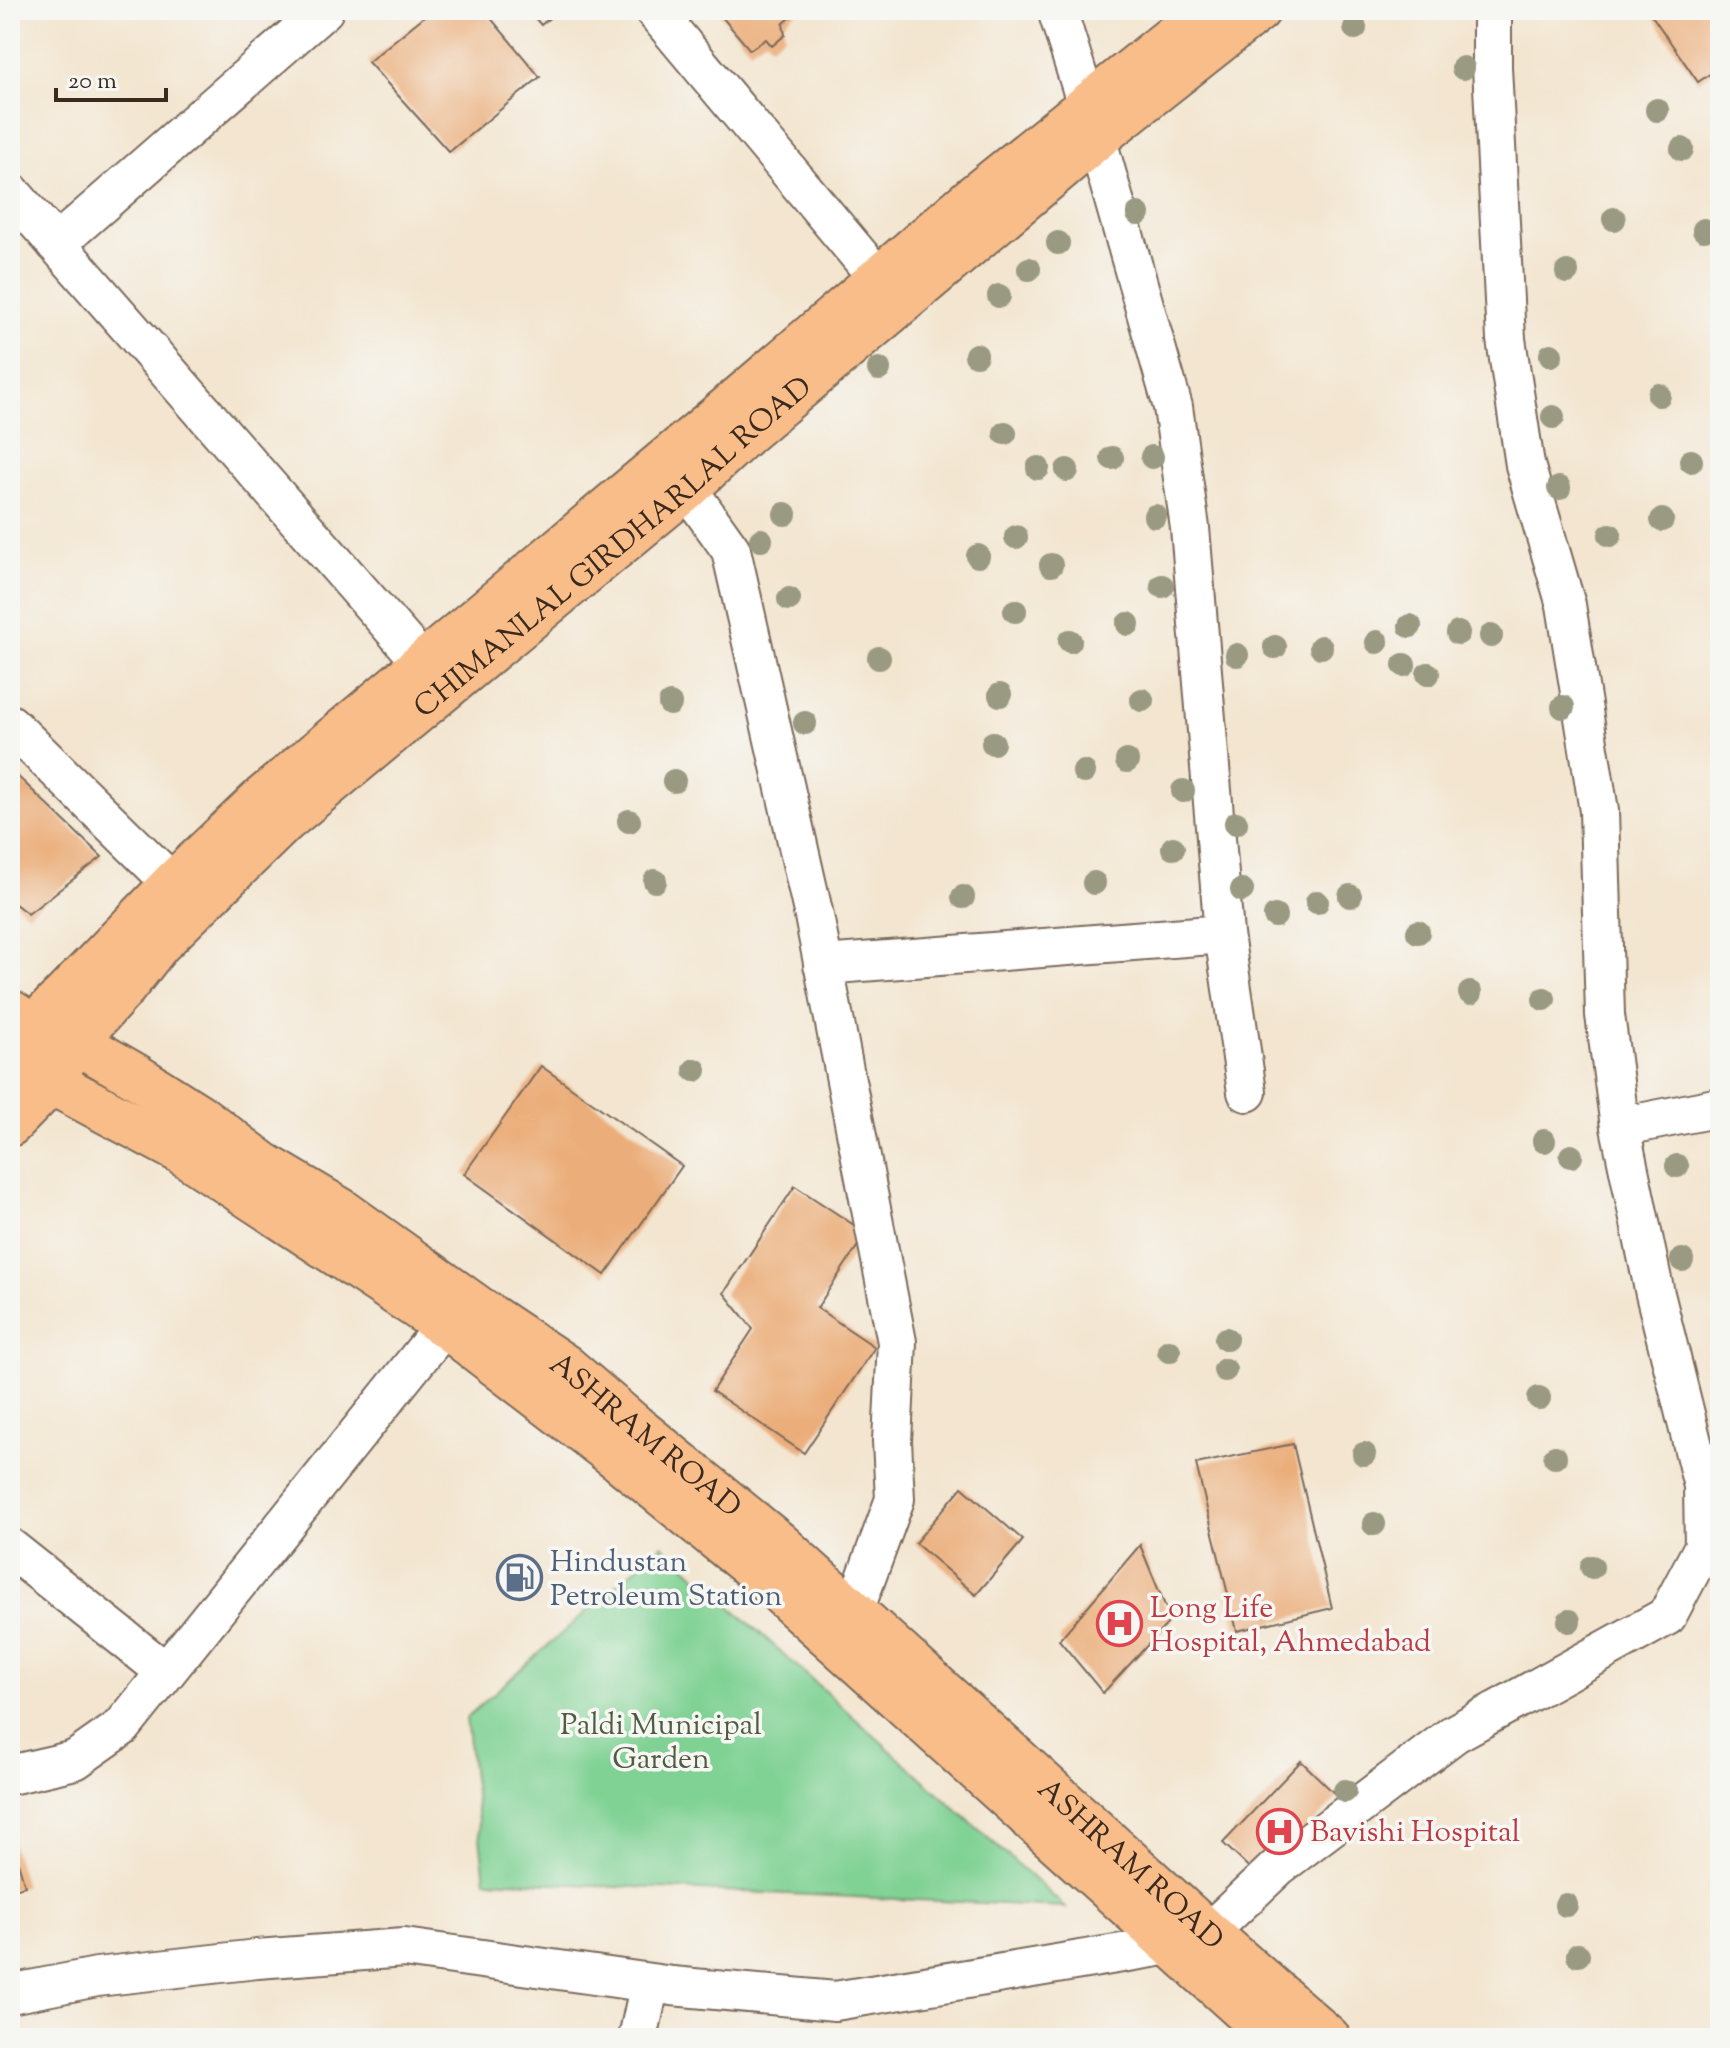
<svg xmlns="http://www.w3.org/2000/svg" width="1730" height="2048" font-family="'Sorts Mill Goudy',serif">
<rect width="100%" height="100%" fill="#f6f6f2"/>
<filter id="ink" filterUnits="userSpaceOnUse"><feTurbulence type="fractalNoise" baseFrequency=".0125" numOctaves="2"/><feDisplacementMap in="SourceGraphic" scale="16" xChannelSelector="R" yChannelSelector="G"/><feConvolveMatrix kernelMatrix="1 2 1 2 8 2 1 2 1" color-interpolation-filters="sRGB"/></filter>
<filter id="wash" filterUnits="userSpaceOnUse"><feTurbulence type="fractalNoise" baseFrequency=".006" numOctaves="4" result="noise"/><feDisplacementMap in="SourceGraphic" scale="32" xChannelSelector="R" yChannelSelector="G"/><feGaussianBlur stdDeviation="1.8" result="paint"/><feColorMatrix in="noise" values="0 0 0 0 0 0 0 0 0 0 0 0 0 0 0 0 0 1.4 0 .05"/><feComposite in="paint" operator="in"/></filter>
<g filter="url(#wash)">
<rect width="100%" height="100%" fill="#f3e5cf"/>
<path fill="#80d294" stroke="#5e7e59" stroke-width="2" d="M 662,1545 L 1065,1907 L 485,1880 L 466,1718 Z"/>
<g id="blocks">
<path fill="#ebad79" d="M 432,10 L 484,10 L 540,77 L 449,152 L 368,62 Z
M 528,10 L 559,10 L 541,25 Z
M 716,10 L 799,10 L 783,24 L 785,35 L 772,46 L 766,39 L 750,50 Z
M 1648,10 L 1720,10 L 1720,67 L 1698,82 Z
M 10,769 L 102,857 L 28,914 L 10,900 Z
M 541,1066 L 682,1166 L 605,1275 L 464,1174 Z
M 795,1186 L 866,1233 L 817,1308 L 875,1347 L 804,1453 L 712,1391 L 753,1329 L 724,1293 Z
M 1293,1444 L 1332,1608 L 1237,1631 L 1196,1464 Z
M 962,1487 L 1023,1540 L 976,1595 L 915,1543 Z
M 1140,1545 L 1171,1620 L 1103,1693 L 1059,1640 Z
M 1301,1761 L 1338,1797 L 1261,1879 L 1223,1843 Z
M 10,1835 L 25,1886 L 10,1890 Z"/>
</g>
</g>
<g filter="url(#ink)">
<use href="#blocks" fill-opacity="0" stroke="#7b6b5c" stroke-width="2"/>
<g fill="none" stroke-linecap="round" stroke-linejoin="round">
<defs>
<path id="minor" d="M 654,10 L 879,279
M 1057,10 L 1087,105 L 1173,407 L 1190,528 L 1224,934 L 1247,1092
M 10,191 L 423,663
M 56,244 L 324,10
M 687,488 L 731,550 L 814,916 L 897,1342 L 892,1441 L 895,1499 L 854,1611
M 10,724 L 173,884
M 823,965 L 1224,934
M 1620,1127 L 1720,1107
M 10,1548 L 166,1672
M 10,1775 L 75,1760 L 122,1727 L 445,1325
M 1208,1933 L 1279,1866 L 1454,1734 L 1667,1616 L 1704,1546 L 1703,1486 L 1655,1294 L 1620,1127 L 1605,1015 L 1599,811 L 1566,605 L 1525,465 L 1506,339 L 1492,67 L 1492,10
M 10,1994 L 97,1977 L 257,1959 L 404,1948 L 672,1986 L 835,2001 L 1170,1945
M 638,2038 L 650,1983"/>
<g id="major">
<path id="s1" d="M 10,1012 L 34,1027 L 75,1041 L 134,1075 L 197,1115 L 264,1165 L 340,1210 L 483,1312 L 564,1366 L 635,1427 L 779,1544 L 1208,1933 L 1328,2038"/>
<path d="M 20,1046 L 34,1027 L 173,884 L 263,798 L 726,410 L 973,198 L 1207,10"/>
<path d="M 10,1060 L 179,1150 L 445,1325 L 614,1455 L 757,1571 L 1275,2038"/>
<path id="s2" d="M 10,1124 L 51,1082 L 75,1041 L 124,987 L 158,944 L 284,821 L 687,488 L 746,433 L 1096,138 L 1258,10"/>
</g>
</defs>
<use href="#minor" stroke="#7b6b5c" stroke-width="42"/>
<use href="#major" stroke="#7b6b5c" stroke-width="48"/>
<use href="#minor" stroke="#fff" stroke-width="38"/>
<use href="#major" stroke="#f8bd89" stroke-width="44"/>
</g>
<g fill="#999a81">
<circle cx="1355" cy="28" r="12"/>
<circle cx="1463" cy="68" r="12"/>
<circle cx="1657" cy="110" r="12"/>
<circle cx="1682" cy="149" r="12"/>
<circle cx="1138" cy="214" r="12"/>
<circle cx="1614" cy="219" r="12"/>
<circle cx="1704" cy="230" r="12"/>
<circle cx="1058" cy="243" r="12"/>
<circle cx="1029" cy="269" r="12"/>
<circle cx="1567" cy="272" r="12"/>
<circle cx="999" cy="296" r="12"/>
<circle cx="976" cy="355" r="12"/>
<circle cx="1551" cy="355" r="12"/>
<circle cx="879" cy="369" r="12"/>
<circle cx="1659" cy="395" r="12"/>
<circle cx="1553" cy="417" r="12"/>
<circle cx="1005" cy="433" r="12"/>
<circle cx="1152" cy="457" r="12"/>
<circle cx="1112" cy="458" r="12"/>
<circle cx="1691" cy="461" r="12"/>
<circle cx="1038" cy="468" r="12"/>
<circle cx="1067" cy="470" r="12"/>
<circle cx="1559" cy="488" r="12"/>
<circle cx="785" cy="514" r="12"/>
<circle cx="1155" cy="516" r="12"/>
<circle cx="1662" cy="520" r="12"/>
<circle cx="1610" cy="535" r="12"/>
<circle cx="1016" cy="537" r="12"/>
<circle cx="761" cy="540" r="12"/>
<circle cx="978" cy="556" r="12"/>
<circle cx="1051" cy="565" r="12"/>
<circle cx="1162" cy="586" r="12"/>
<circle cx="789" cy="599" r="12"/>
<circle cx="1015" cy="611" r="12"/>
<circle cx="1128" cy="624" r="12"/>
<circle cx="1410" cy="626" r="12"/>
<circle cx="1458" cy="633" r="12"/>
<circle cx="1491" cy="636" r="12"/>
<circle cx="1070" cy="641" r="12"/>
<circle cx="1377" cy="642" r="12"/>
<circle cx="1275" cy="647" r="12"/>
<circle cx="1321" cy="647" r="12"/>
<circle cx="1237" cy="655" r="12"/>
<circle cx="879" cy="658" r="12"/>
<circle cx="1404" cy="665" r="12"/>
<circle cx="1428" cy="674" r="12"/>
<circle cx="1000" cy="695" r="12"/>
<circle cx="1142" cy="700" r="12"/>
<circle cx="670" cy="704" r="12"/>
<circle cx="1563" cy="707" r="12"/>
<circle cx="805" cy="723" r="12"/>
<circle cx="993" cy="743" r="12"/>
<circle cx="1127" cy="761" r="12"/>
<circle cx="1084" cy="772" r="12"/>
<circle cx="674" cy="781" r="12"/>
<circle cx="1183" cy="791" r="12"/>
<circle cx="629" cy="821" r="12"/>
<circle cx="1236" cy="823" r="12"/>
<circle cx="1173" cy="848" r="12"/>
<circle cx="655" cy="881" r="12"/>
<circle cx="1094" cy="883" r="12"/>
<circle cx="1242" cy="890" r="12"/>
<circle cx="1350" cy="896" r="12"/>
<circle cx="963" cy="897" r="12"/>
<circle cx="1317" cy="902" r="12"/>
<circle cx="1275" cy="916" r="12"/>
<circle cx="1418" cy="932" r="12"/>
<circle cx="1470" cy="993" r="12"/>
<circle cx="1544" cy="999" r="12"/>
<circle cx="695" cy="1070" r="12"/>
<circle cx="1544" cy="1141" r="12"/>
<circle cx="1571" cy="1156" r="12"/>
<circle cx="1677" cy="1166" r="12"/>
<circle cx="1682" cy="1260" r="12"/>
<circle cx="1226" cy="1339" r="12"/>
<circle cx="1169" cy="1351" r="12"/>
<circle cx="1225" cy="1370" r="12"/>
<circle cx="1539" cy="1398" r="12"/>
<circle cx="1364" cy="1454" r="12"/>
<circle cx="1555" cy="1457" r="12"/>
<circle cx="1374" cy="1524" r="12"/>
<circle cx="1592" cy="1567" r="12"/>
<circle cx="1569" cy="1621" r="12"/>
<circle cx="1345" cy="1791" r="12"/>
<circle cx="1566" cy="1905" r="12"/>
<circle cx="1578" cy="1955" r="12"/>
</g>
</g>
<defs>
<symbol id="fuel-ring" viewBox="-11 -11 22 22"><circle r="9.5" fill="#f6f6f2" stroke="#5c6f8a" stroke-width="1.5"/><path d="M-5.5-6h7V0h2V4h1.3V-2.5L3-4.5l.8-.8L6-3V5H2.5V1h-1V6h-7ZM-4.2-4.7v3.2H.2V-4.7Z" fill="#5c6f8a"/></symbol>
<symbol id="hospital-ring" viewBox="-11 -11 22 22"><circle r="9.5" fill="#f6f6f2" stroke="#e0444e" stroke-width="1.5"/><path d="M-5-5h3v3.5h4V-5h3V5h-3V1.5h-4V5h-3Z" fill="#e0444e"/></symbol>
</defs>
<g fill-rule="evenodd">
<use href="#fuel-ring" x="494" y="1552" width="51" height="51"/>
<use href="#hospital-ring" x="1094" y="1598" width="51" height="51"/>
<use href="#hospital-ring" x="1254" y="1806" width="51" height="51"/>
</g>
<g text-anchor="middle" stroke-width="7" stroke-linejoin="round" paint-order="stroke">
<g font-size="30" fill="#3b2a1e" stroke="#f6f6f2">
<text dy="10" stroke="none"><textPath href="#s2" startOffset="838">CHIMANLAL GIRDHARLAL ROAD</textPath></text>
<text dy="10" stroke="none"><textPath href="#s1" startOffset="766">ASHRAM ROAD</textPath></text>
<text dy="10" stroke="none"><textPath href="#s1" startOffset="1414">ASHRAM ROAD</textPath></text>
</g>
<g font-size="30" fill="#4e5e75" stroke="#f6f6f2" text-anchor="start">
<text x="550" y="1571">Hindustan<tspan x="550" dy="34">Petroleum Station</tspan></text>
</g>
<g font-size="30" fill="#be3a42" stroke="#f6f6f2" text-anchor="start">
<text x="1150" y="1617">Long Life<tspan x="1150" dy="34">Hospital, Ahmedabad</tspan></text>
<text x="1310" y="1841">Bavishi Hospital</text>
</g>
<g font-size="30" fill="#505c41" stroke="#f6f6f2">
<text x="661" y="1734">Paldi Municipal<tspan x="661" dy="34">Garden</tspan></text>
</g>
</g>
<rect width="1730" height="2048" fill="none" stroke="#f6f6f2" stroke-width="40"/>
<path d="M56 88v12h110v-12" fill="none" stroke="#3b2a1e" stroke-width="4"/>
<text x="68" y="88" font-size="24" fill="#3b2a1e" stroke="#f6f6f2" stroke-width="6" paint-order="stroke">20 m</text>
</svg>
